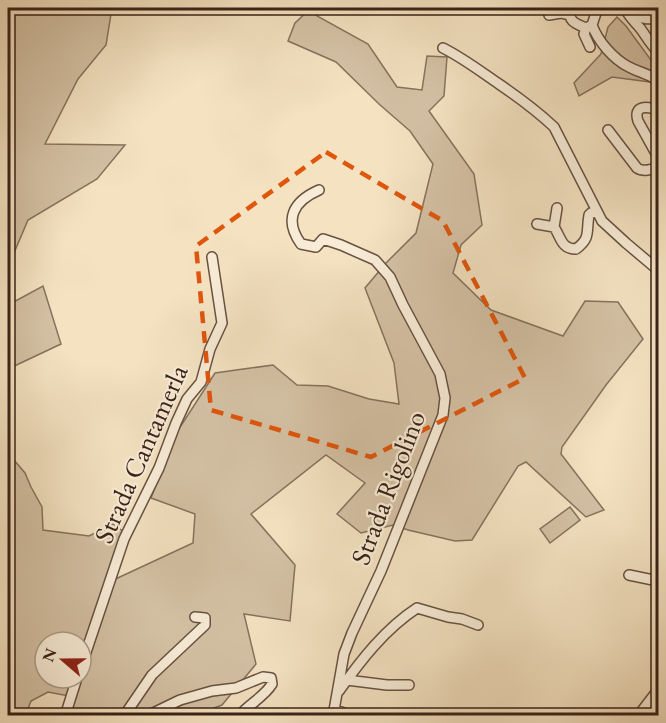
<svg xmlns="http://www.w3.org/2000/svg" width="666" height="723" font-family="'EB Garamond',serif">
<rect width="100%" height="100%" fill="#f4e2c1"/>
<filter id="stains"><feTurbulence type="fractalNoise" baseFrequency=".00333" numOctaves="4"/><feColorMatrix values="0 0 0 0 .2 0 0 0 0 .09 0 0 0 0 .02 0 0 0 .5 -.17"/></filter>
<radialGradient id="worn" r=".72"><stop offset=".6" stop-color="#630" stop-opacity="0"/><stop offset="1" stop-color="#630" stop-opacity=".3"/></radialGradient>
<path fill="#d4c1a4" stroke="#86725e" stroke-width="1.5" fill-rule="evenodd" d="M 8,8 L 109,8 L 111,14 L 106,45 L 78,79 L 45,144 L 125,145 L 97,179 L 28,220 L 8,267 Z
M 310,9 L 317,16 L 368,44 L 397,87 L 422,90 L 427,56 L 447,57 L 444,96 L 429,111 L 474,174 L 482,225 L 461,245 L 453,273 L 491,310 L 563,336 L 585,301 L 618,302 L 643,339 L 606,385 L 562,447 L 561,454 L 604,510 L 586,517 L 526,462 L 518,466 L 472,540 L 455,541 L 408,530 L 393,525 L 361,533 L 337,514 L 365,483 L 326,455 L 251,514 L 295,565 L 290,621 L 244,614 L 256,664 L 222,705 L 195,715 L 61,715 L 69,696 L 48,692 L 31,701 L 26,714 L 27,715 L 8,715 L 8,453 L 25,473 L 31,487 L 42,507 L 43,530 L 89,536 L 113,524 L 124,532 L 109,582 L 193,543 L 195,514 L 151,498 L 175,435 L 215,373 L 273,365 L 297,385 L 328,386 L 369,399 L 399,404 L 394,363 L 365,288 L 386,263 L 416,233 L 433,164 L 410,131 L 379,104 L 336,62 L 288,41 L 295,23 ZM 45,642 L 81,642 L 81,678 L 45,678 Z
M 617,17 L 626,26 L 656,67 L 658,68 L 658,87 L 650,82 L 612,77 L 579,96 L 574,83 L 601,54 L 608,27 Z
M 43,286 L 61,344 L 8,369 L 8,305 Z
M 570,507 L 580,520 L 550,543 L 540,529 Z"/>
<g fill="none" stroke-linecap="round" stroke-linejoin="round">
<defs>
<path id="minor" d="M 569,8 C 569,22 574,23 586,28 L 592,25 C 598,41 613,59 629,67 C 640,73 648,73 658,81
M 625,8 C 628,16 634,21 640,28 C 646,36 651,45 658,52
M 633,8 C 641,22 645,18 658,19
M 549,15 L 561,13 L 569,15
M 592,25 L 597,10 L 599,8
M 586,28 L 584,34 L 590,47
M 443,48 C 463,58 480,71 499,84 C 518,97 537,111 554,127 L 602,221 L 626,243 L 658,270
M 658,110 C 647,106 633,105 638,121 L 658,157
M 608,130 L 637,168 C 643,172 649,170 656,168 L 658,162
M 319,190 C 294,201 283,219 301,244 L 316,247 L 323,239 L 341,245 L 375,260 L 390,277 L 403,305 L 440,374 L 445,398 L 443,415 L 381,571 L 352,633 L 344,654 L 333,716
M 537,224 L 554,227 C 561,237 561,249 576,249 C 591,238 586,232 589,215 L 591,213 L 597,212
M 554,227 L 557,208
M 629,575 L 658,581
M 81,667 L 124,539 L 159,468 L 176,423 L 187,399 L 201,382 L 210,349 L 222,323 L 212,257
M 347,680 L 387,685 L 409,685
M 339,691 C 361,660 385,629 417,608 L 448,617 L 462,619 L 478,625
M 334,709 L 351,716
M 65,716 L 77,678
M 124,716 L 152,675 L 205,625 L 205,618 L 195,617
M 147,716 L 180,700 L 212,691 L 236,688 L 263,677 L 271,678 L 272,684 C 264,697 249,704 239,716
M 638,716 L 658,690"/>
</defs>
<use href="#minor" stroke="#685242" stroke-width="12"/>
<use href="#minor" stroke="#f8ecd7" stroke-width="9"/>
</g>
<path fill="none" stroke="#df560d" stroke-width="4.5" stroke-dasharray="12 8" stroke-linejoin="round" d="M 326,152 L 443,221 L 525,378 L 371,457 L 211,410 L 196,246 Z"/>
<g text-anchor="middle" stroke-width="4.5" stroke-linejoin="round" paint-order="stroke">
<g font-size="27" fill="#392217" stroke="#f8ecd7">
<text transform="translate(141 454) rotate(-66)" y="9">Strada Cantamerla</text>
<text transform="translate(388 488) rotate(-69)" y="9">Strada Rigolino</text>
</g>
</g>
<rect width="666" height="723" fill="none" stroke="#f4e2c1" stroke-width="30"/>
<rect x="9" y="9" width="648" height="705" fill="none" stroke="#392217" stroke-width="3"/>
<rect x="15" y="15" width="636" height="693" fill="none" stroke="#392217" stroke-width="1.5"/>
<g transform="translate(63 660) rotate(290)"><circle r="28" fill="#f8ecd7" stroke="#ac9b8a" stroke-width="1.5"/>
<path d="M0-4.5L10 22L0 15L-10 22Z" fill="#8f2418"/>
<text y="-9" font-size="16" font-weight="bold" text-anchor="middle" fill="#392217">N</text>
</g>
<rect width="100%" height="100%" filter="url(#stains)"/>
<rect width="100%" height="100%" fill="url(#worn)"/>
</svg>
